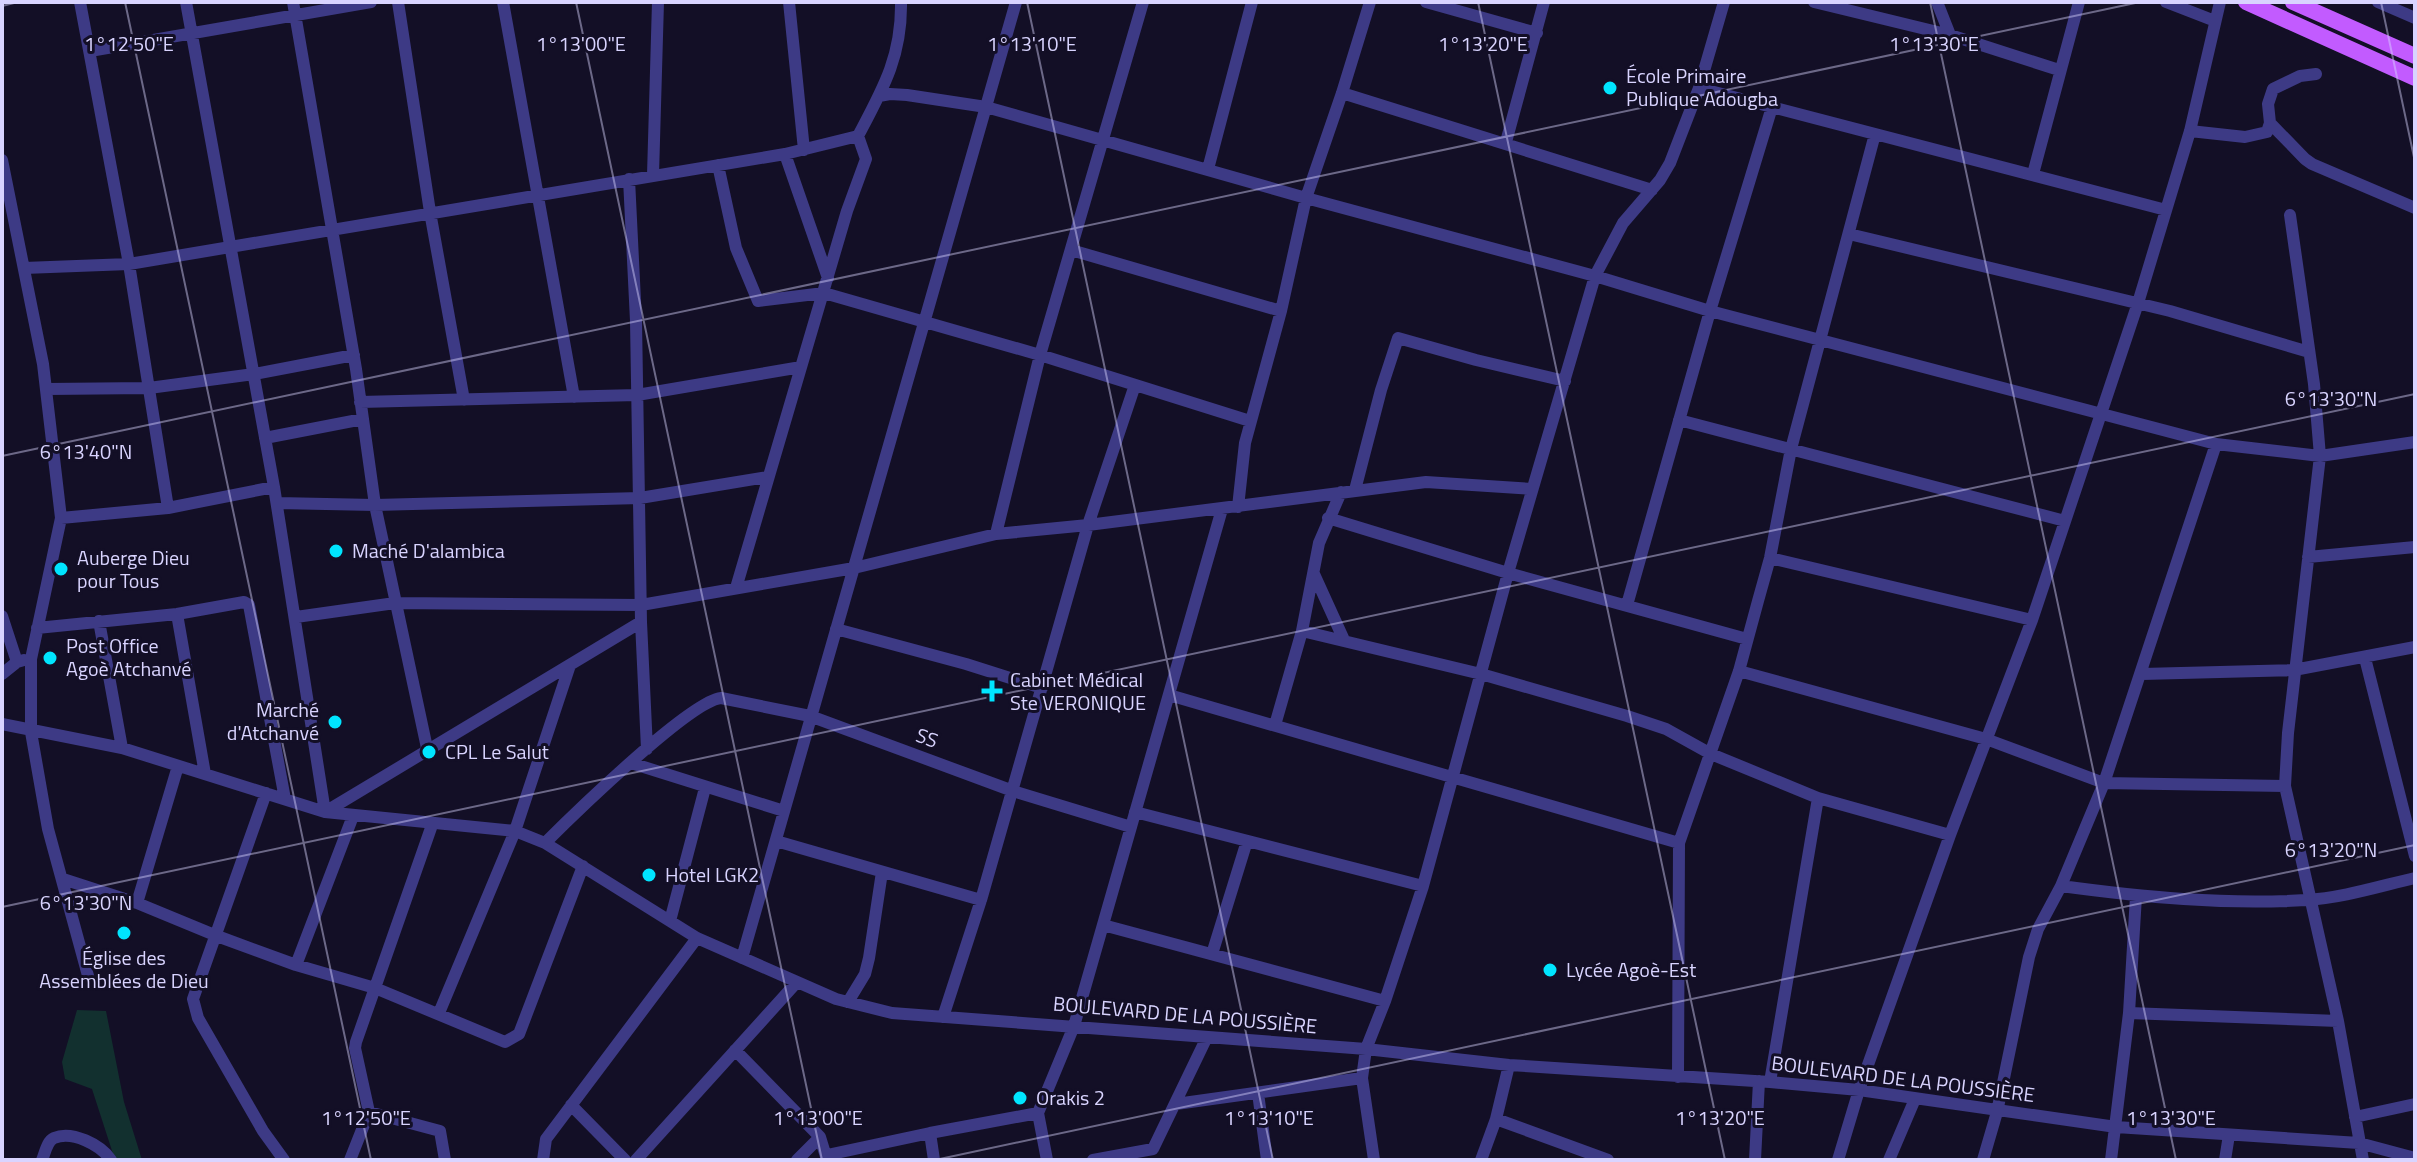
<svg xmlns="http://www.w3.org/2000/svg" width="2417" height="1162" font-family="'Titillium Web',sans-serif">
<rect width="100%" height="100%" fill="#130f26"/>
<path fill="#12302f" d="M 77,1010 L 106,1011 L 124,1102 L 142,1160 L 115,1160 L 92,1089 L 65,1079 L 62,1062 Z"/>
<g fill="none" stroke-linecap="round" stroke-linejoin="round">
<path stroke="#3d3a85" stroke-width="12" d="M 80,2 L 129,264 L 168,508
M 186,2 L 274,487 L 325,812 L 641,622
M 293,2 L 356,369 L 375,505 L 427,748
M 398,2 L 430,212 L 464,400
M 503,2 L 574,397
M 789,2 L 804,150
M 1426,2 L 1537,33
M 1814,2 L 1950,35 L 2059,70
M 1937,2 L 1950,35
M 2166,2 L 2215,21
M 2378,2 L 2415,18
M 90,51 L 371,2
M 2316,74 L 2300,76 L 2273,89 L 2268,104 L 2270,123 L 2305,159 L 2312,164 L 2415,208
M 1699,88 L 2166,210
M 1342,93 L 1652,190
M 879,96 L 890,94 L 907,95 L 986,107 L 1306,198 L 1595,276 L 1710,311 L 2216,444 L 2320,456 L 2415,442
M 2190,131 L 2245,137 L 2267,132 L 2270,123
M 1506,142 L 1544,2
M 785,154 L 828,278
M 2,160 L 43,364 L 61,518 L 31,659 L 31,732 L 48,829 L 90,983
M 718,165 L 736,248 L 758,301 L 824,293 L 1040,355 L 1250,421
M 1208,169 L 1252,2
M 2033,174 L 2079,2
M 653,175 L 658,2
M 629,179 L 636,321 L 641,622 L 647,749
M 2290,215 L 2314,384 L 2320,456 L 2288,733 L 2285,786 L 2338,1021 L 2363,1160
M 1849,234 L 2170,311 L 2309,352
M 1071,250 L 1281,311
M 24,268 L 129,264 L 785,154 L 858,136 C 883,89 902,56 901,2
M 47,389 L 149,388 L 254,374 L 354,355
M 360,402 L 637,395 L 801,367
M 1679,420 L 2065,521
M 265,438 L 363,419
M 1355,490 L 1381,390 L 1398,338 L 1476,360 L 1565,381
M 277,503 L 375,505 L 640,498 L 767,477
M 1238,507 L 1245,443 L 1281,311 L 1306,198 L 1342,93 L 1370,2
M 61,518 L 168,508 L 274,487
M 1328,518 L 1508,573 L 1747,639
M 996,534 L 1040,355 L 1143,2
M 2308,557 L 2415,547
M 1770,558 L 2032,620
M 1314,574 L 1344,640
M 736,588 L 847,211 L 866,159 L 858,136
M 1627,605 L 1710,311 L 1772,107
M 177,614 L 205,774
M 2,616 L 17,662
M 296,617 L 395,603 L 641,605 L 854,568 L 996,534 L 1088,525 L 1426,482 L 1532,489
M 99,621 L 122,748
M 37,628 L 177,614 L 244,602 L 249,605 L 285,799
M 836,629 L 966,664 L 1042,688
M 1302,631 L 1481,674 L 1627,716 L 1666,729 L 1711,754 L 1818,798 L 1950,835
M 2365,658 L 2415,856
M 1739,671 L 1986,739 L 2104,783 L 2285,786
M 2,674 L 17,662 L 24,660
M 2142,674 L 2294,670 L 2415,647
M 1169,695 L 1679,843
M 2,724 L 122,748 L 325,812 L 515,831 L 545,843 L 697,938 L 836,999 L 892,1013 L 1366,1049 L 1509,1065 L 1770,1082 L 1859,1090 L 2116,1127 L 2359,1143 L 2415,1158
M 1275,725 L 1302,631 L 1319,543 L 1341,492
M 631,763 L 784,811
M 266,793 L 193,999 L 198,1018 L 263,1131 L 284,1160
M 1135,812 L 1423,886
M 776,841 L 981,900
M 545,843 C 572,816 690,701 721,698 L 810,716 L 1013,791 L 1131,827
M 63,879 L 137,903 L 217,936 L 296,965 L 375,988 L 505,1042 L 519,1034 L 583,866
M 2061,886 C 2142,897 2225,905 2306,900 C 2342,898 2380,886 2415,878
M 137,903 L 178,766
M 670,921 L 705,788
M 1103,925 L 1385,1001
M 1212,954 L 1247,841
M 742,958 L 1016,2
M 296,965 L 353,816
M 848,1002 L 865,974 L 869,958 L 882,872
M 439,1013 L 515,831 L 570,665
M 2129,1013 L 2338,1021
M 943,1017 L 981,900 L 1088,525 L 1135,385
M 735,1050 L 820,1137 L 827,1160
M 1509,1065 L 1496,1119 L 1608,1160
M 1678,1077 L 1679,843 L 1739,671 L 1758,601 L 1770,558 L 1791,449 L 1875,134
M 1770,1082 L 1818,798
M 1258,1093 L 1267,1160
M 1176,1104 L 1362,1078
M 571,1105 L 625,1160
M 369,1112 L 440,1131 L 445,1160
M 2355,1117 L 2415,1104
M 930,1133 L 934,1160
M 827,1155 L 930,1133 L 1038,1113
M 42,1160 C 45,1153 47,1141 54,1138 C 72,1130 101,1145 111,1160
M 350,1160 L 369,1112 L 355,1048 L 356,1042 L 432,825
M 543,1160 L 546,1139 L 697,938
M 636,1160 L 797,982
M 797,1160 L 820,1137
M 1047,1160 L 1038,1113 L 1074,1026 L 1222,509
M 1093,1160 L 1153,1149 L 1207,1037
M 1374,1160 L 1362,1078 L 1366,1049 L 1385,1001 L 1423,886 L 1508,573 L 1595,276 L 1623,223 L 1660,180 L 1670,163 L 1699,88 L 1724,2
M 1481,1160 L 1496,1119
M 1755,1160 L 1759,1081
M 1838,1160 L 1859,1090 L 1950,835 L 2032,620 L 2138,303 L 2190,131 L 2220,2
M 1889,1160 L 1915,1099
M 1983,1160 L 1997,1112 L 2029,957 L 2038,929 L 2061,886 L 2104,783 L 2216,444
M 2111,1160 L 2129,1013 L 2136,896
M 2225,1160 L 2229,1135"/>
<path stroke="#c25bff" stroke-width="16" d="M 2246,2 L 2415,78
M 2293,2 L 2415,56"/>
</g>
<path fill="none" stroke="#d9d4ff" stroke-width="2" stroke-opacity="0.45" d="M 125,2 L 371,1160M 576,2 L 822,1160M 1027,2 L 1273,1160M 1478,2 L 1725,1160M 1930,2 L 2176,1160M 2381,2 L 2415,162M 2,6 L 18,2M 2,456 L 2140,2M 2,907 L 2415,394M 935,1160 L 2415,845"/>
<g fill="#00e5ff" stroke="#130f26" stroke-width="3">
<circle cx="1610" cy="88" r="8"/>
<circle cx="336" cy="551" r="8"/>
<circle cx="61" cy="569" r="8"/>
<circle cx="50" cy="658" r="8"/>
<path d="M988 679h8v8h8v8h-8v8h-8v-8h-8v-8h8z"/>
<circle cx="335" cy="722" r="8"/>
<circle cx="429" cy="752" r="8"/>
<circle cx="649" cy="875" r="8"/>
<circle cx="124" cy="933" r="8"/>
<circle cx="1550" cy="970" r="8"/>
<circle cx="1020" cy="1098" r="8"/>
</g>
<g text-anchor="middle" stroke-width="6" stroke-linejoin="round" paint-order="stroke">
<g font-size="20" fill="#d9d4ff" stroke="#130f26" text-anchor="start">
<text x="1626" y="83">École Primaire<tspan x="1626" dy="23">Publique Adougba</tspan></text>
<text x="352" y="558">Maché D'alambica</text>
<text x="77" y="565">Auberge Dieu<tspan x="77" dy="23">pour Tous</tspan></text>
<text x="66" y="653">Post Office<tspan x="66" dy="23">Agoè Atchanvé</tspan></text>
<text x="1010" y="687">Cabinet Médical<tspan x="1010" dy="23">Ste VERONIQUE</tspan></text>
<text x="319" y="717" text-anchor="end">Marché<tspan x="319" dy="23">d'Atchanvé</tspan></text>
<text x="445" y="759">CPL Le Salut</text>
<text x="665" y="882">Hotel LGK2</text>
<text x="124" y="965" text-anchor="middle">Église des<tspan x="124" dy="23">Assemblées de Dieu</tspan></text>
<text x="1566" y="977">Lycée Agoè-Est</text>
<text x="1036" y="1105">Orakis 2</text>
</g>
<g font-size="20" fill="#d9d4ff" stroke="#130f26">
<text transform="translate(927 738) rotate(20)" y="7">SS</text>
<text transform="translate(1185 1015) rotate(5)" y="7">BOULEVARD DE LA POUSSIÈRE</text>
<text transform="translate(1903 1079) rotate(7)" y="7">BOULEVARD DE LA POUSSIÈRE</text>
</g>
</g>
<g font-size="20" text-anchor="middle" fill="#d9d4ff" stroke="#130f26" stroke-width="6" stroke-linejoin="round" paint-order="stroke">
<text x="129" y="51">1°12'50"E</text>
<text x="581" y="51">1°13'00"E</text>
<text x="1032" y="51">1°13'10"E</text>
<text x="1483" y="51">1°13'20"E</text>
<text x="1934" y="51">1°13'30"E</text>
<text x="2331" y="406">6°13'30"N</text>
<text x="86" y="459">6°13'40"N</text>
<text x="2331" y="857">6°13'20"N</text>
<text x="86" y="910">6°13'30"N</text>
<text x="366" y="1125">1°12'50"E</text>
<text x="818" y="1125">1°13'00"E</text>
<text x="1269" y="1125">1°13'10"E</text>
<text x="1720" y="1125">1°13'20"E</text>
<text x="2171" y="1125">1°13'30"E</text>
</g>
<rect width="2417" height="1162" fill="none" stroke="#d9d4ff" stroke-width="8"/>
</svg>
